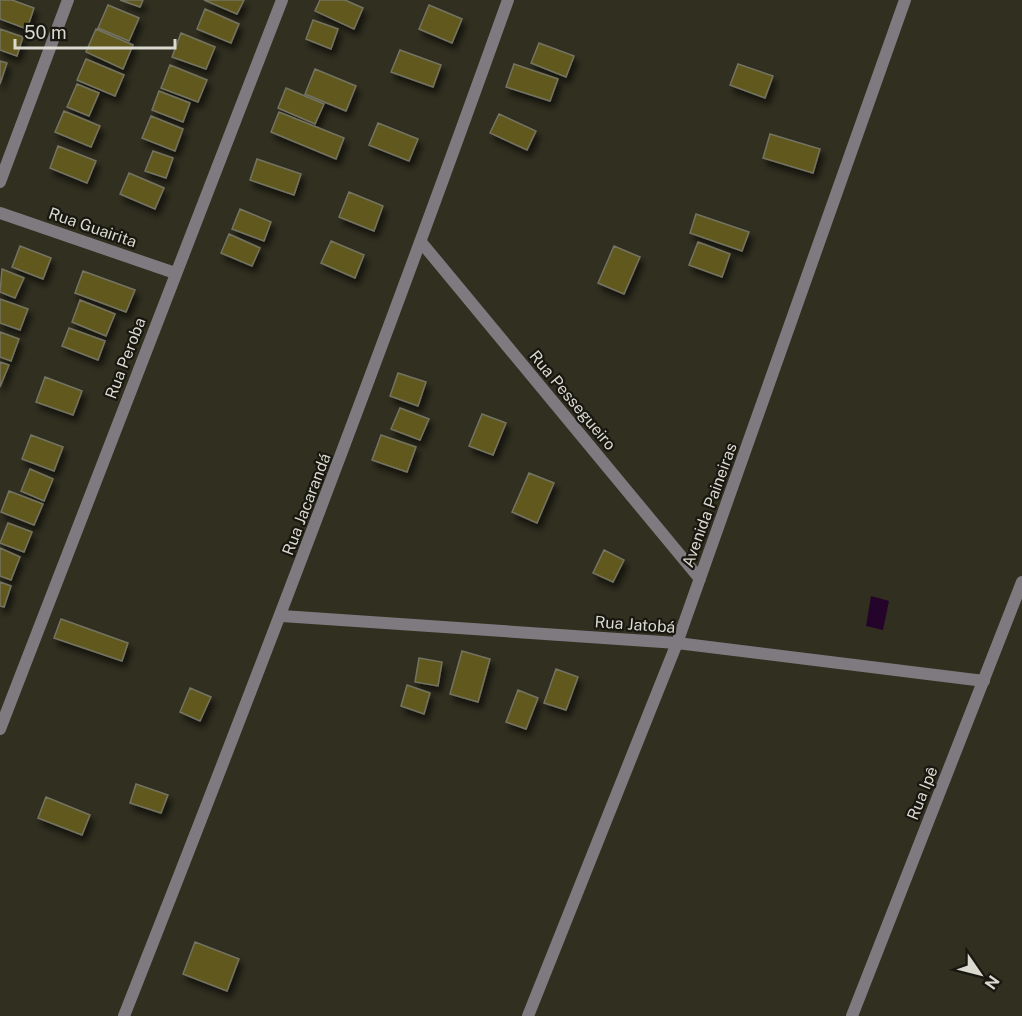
<svg xmlns="http://www.w3.org/2000/svg" width="1022" height="1016" font-family="'Public Sans',sans-serif">
<defs>
<filter id="shadow"><feDropShadow dx="3.5" dy="6" stdDeviation="3" flood-color="#0009"/></filter>
</defs>
<rect width="100%" height="100%" fill="#312f20"/>
<path fill="#24042b" d="M 871,596 L 889,601 L 883,630 L 866,626 Z"/>
<path fill="#60591c" stroke="#747362" stroke-width="1.5" filter="url(#shadow)" d="M 0,0 L 12,0 L 34,8 L 27,29 L 0,19 Z
M 120,0 L 143,0 L 140,7 Z
M 204,0 L 244,0 L 237,14 Z
M 320,0 L 345,0 L 363,8 L 354,29 L 315,11 Z
M 108,5 L 139,18 L 129,41 L 98,28 Z
M 429,5 L 462,19 L 452,43 L 419,29 Z
M 205,9 L 239,24 L 231,43 L 197,29 Z
M 313,20 L 338,29 L 331,49 L 306,39 Z
M 0,29 L 23,37 L 17,56 L 0,50 Z
M 96,29 L 133,45 L 123,69 L 86,52 Z
M 181,33 L 215,47 L 206,69 L 172,57 Z
M 539,43 L 574,56 L 566,77 L 531,63 Z
M 400,50 L 441,65 L 433,87 L 391,72 Z
M 86,59 L 124,75 L 115,96 L 77,80 Z
M 0,61 L 7,63 L 0,84 Z
M 514,64 L 558,79 L 550,101 L 506,87 Z
M 738,64 L 773,76 L 765,98 L 730,85 Z
M 170,65 L 207,80 L 198,102 L 161,88 Z
M 315,69 L 356,86 L 346,111 L 305,94 Z
M 77,84 L 99,93 L 89,116 L 67,107 Z
M 286,88 L 324,104 L 315,124 L 278,108 Z
M 159,91 L 190,103 L 183,122 L 152,110 Z
M 64,111 L 100,126 L 91,147 L 55,132 Z
M 279,112 L 344,138 L 336,159 L 271,132 Z
M 499,114 L 536,131 L 527,150 L 490,133 Z
M 151,116 L 183,129 L 175,151 L 142,138 Z
M 378,123 L 418,139 L 409,161 L 369,145 Z
M 770,134 L 820,149 L 813,173 L 763,158 Z
M 58,146 L 96,161 L 87,183 L 50,168 Z
M 153,151 L 173,158 L 166,178 L 145,171 Z
M 257,159 L 301,174 L 294,195 L 250,180 Z
M 129,173 L 164,188 L 155,209 L 120,194 Z
M 349,192 L 383,206 L 374,231 L 339,217 Z
M 240,209 L 271,222 L 264,241 L 232,229 Z
M 696,214 L 749,232 L 742,251 L 690,233 Z
M 229,234 L 260,248 L 252,266 L 221,253 Z
M 331,241 L 364,255 L 355,278 L 321,263 Z
M 698,242 L 730,254 L 722,277 L 689,265 Z
M 20,246 L 51,258 L 43,279 L 12,267 Z
M 614,246 L 640,257 L 624,294 L 598,283 Z
M 2,269 L 24,278 L 15,298 L 0,292 Z
M 83,271 L 135,290 L 126,312 L 75,293 Z
M 0,299 L 28,309 L 20,330 L 0,323 Z
M 80,300 L 115,314 L 106,336 L 72,322 Z
M 69,328 L 105,341 L 98,360 L 62,346 Z
M 0,332 L 19,339 L 11,361 L 0,357 Z
M 0,362 L 9,365 L 0,387 Z
M 398,373 L 426,382 L 418,406 L 390,396 Z
M 45,377 L 82,391 L 73,415 L 36,402 Z
M 400,408 L 429,419 L 420,440 L 391,429 Z
M 482,414 L 506,423 L 493,455 L 469,446 Z
M 31,435 L 63,447 L 54,471 L 22,459 Z
M 381,435 L 416,447 L 407,472 L 372,460 Z
M 30,469 L 53,479 L 44,501 L 21,491 Z
M 529,473 L 554,483 L 537,523 L 512,512 Z
M 9,491 L 43,504 L 34,525 L 1,512 Z
M 8,523 L 32,532 L 24,552 L 0,543 Z
M 0,548 L 20,557 L 11,580 L 0,576 Z
M 604,550 L 624,560 L 613,582 L 593,573 Z
M 0,582 L 11,586 L 4,607 L 0,606 Z
M 61,619 L 128,643 L 122,661 L 54,638 Z
M 462,651 L 490,659 L 478,702 L 450,694 Z
M 419,658 L 442,662 L 438,686 L 415,682 Z
M 556,669 L 578,677 L 566,710 L 544,703 Z
M 407,685 L 430,693 L 424,714 L 401,706 Z
M 190,688 L 211,697 L 200,721 L 180,712 Z
M 518,690 L 538,698 L 526,729 L 506,722 Z
M 136,784 L 168,795 L 161,813 L 130,803 Z
M 46,797 L 90,815 L 82,835 L 38,818 Z
M 195,942 L 239,959 L 227,991 L 183,974 Z"/>
<g fill="none" stroke-linecap="round" stroke-linejoin="round">
<path stroke="#7f7a80" stroke-width="12" d="M 0,182 L 68,0
M 0,213 L 175,273
M 421,242 L 700,579
M 282,616 L 677,643 L 984,681
M 0,729 L 282,0
M 124,1016 C 257,679 386,341 508,0
M 528,1016 L 677,643 L 905,0
M 852,1016 L 1022,582"/>
</g>
<g text-anchor="middle" stroke-width="4.5" stroke-linejoin="round" paint-order="stroke">
<g font-size="16" fill="#dbdad1" stroke="#181710">
<text transform="translate(93 227) rotate(19)" y="6">Rua Guairita</text>
<text transform="translate(125 358) rotate(-69)" y="6">Rua Peroba</text>
<text transform="translate(573 400) rotate(50)" y="6">Rua Pessegueiro</text>
<text transform="translate(306 504) rotate(-69)" y="6">Rua Jacarandá</text>
<text transform="translate(709 505) rotate(-70)" y="6">Avenida Paineiras</text>
<text transform="translate(635 624) rotate(4)" y="6">Rua Jatobá</text>
<text transform="translate(922 793) rotate(-68)" y="6">Rua Ipê</text>
</g>
</g>
<g transform="translate(980 974) rotate(125)" stroke="#181710" stroke-width="4.5" paint-order="stroke">
<path d="M0-4.5L10 22L0 15L-10 22Z" fill="#dbdad1"/>
<text y="-9" font-size="16" font-weight="bold" text-anchor="middle" fill="#dbdad1">N</text>
</g>
<path d="M15 39v9h160v-9" fill="none" stroke="#dbdad1" stroke-width="3"/>
<text x="24" y="39" font-size="18" fill="#dbdad1" stroke="#181710" stroke-width="4.5" paint-order="stroke">50 m</text>
</svg>
